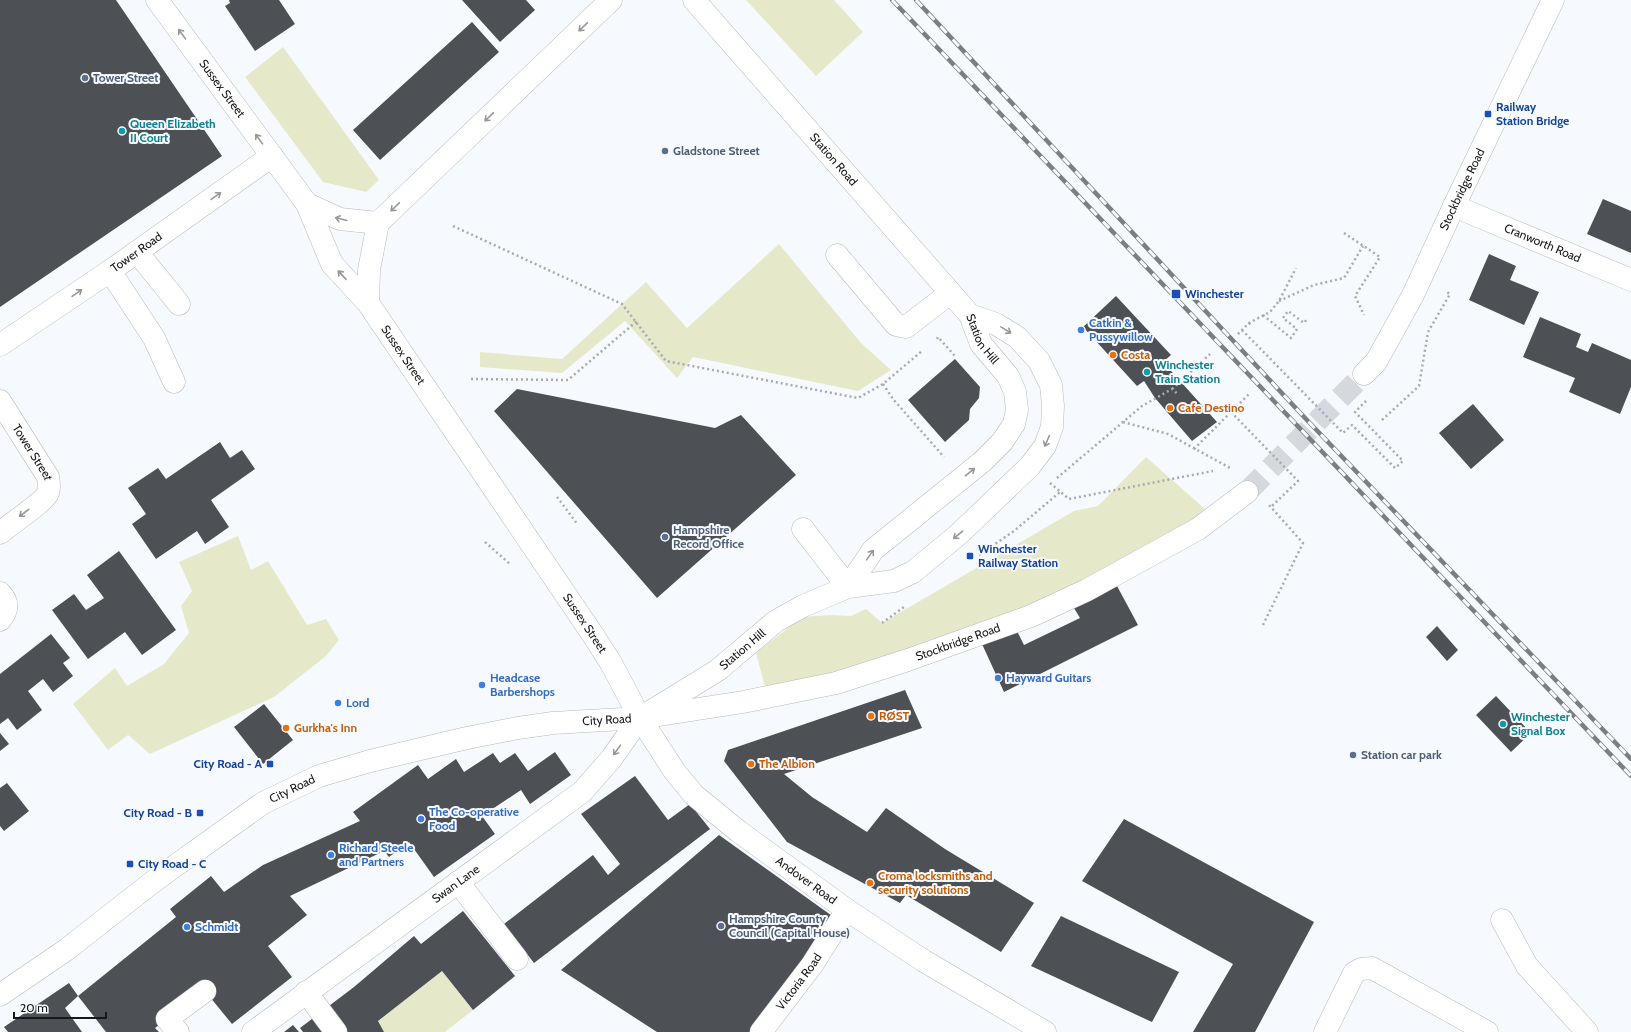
<svg xmlns="http://www.w3.org/2000/svg" width="1631" height="1032" font-family="Cabin,sans-serif">
<rect width="100%" height="100%" fill="#f6faff"/>
<path fill="#e5e9ca" d="M 746,0 L 834,0 L 863,32 L 816,76 Z
M 283,47 L 379,180 L 366,192 L 323,182 L 245,77 Z
M 779,244 L 861,343 L 891,370 L 858,391 L 693,357 L 677,378 L 625,321 L 562,373 L 480,367 L 480,352 L 562,359 L 646,282 L 687,328 Z
M 1146,457 L 1205,509 L 1186,527 L 1023,610 L 837,674 L 765,687 L 756,653 L 802,617 L 830,615 L 851,616 L 866,609 L 882,623 L 1074,511 L 1098,506 Z
M 238,536 L 251,570 L 268,561 L 307,625 L 326,619 L 339,640 L 326,656 L 274,697 L 150,754 L 128,735 L 108,750 L 73,704 L 115,668 L 127,686 L 164,664 L 189,633 L 181,606 L 192,591 L 179,562 Z
M 442,971 L 473,1010 L 445,1032 L 384,1032 L 378,1021 Z"/>
<path fill="#4d5054" d="M 0,0 L 116,0 L 222,156 L 0,307 Z
M 229,0 L 279,0 L 295,24 L 255,51 L 225,6 L 230,3 Z
M 462,0 L 526,0 L 535,10 L 500,42 Z
M 472,22 L 499,52 L 380,160 L 353,130 Z
M 1603,199 L 1631,211 L 1631,253 L 1587,234 Z
M 1489,254 L 1516,266 L 1510,280 L 1539,292 L 1524,325 L 1469,300 Z
M 1116,296 L 1171,355 L 1163,362 L 1217,422 L 1192,441 L 1155,398 L 1144,381 L 1137,386 L 1083,327 Z
M 1540,317 L 1581,334 L 1576,347 L 1588,352 L 1592,343 L 1631,360 L 1631,387 L 1620,414 L 1569,392 L 1575,378 L 1523,357 Z
M 955,359 L 980,387 L 979,398 L 970,409 L 969,420 L 945,442 L 908,400 Z
M 517,389 L 715,428 L 741,415 L 796,475 L 657,598 L 494,411 Z
M 1473,404 L 1504,440 L 1471,469 L 1439,433 Z
M 220,442 L 230,458 L 242,450 L 255,469 L 211,500 L 229,527 L 205,544 L 197,531 L 156,559 L 132,524 L 146,514 L 128,488 L 158,468 L 166,479 Z
M 119,551 L 176,630 L 142,655 L 125,632 L 88,659 L 52,610 L 74,594 L 86,610 L 104,598 L 87,575 Z
M 1117,586 L 1138,625 L 1004,692 L 982,644 L 1016,629 L 1024,645 L 1080,618 L 1074,608 Z
M 1437,626 L 1458,650 L 1447,661 L 1426,637 Z
M 51,634 L 70,658 L 63,663 L 73,676 L 53,692 L 43,679 L 28,691 L 42,710 L 17,730 L 8,718 L 0,724 L 0,674 Z
M 905,690 L 922,728 L 784,774 L 812,797 L 867,832 L 886,808 L 945,849 L 1034,903 L 1001,952 L 906,895 L 900,903 L 787,842 L 724,761 L 728,750 Z
M 1496,696 L 1531,733 L 1511,752 L 1476,715 Z
M 264,704 L 293,740 L 263,764 L 234,727 Z
M 0,733 L 9,744 L 0,751 Z
M 555,752 L 571,775 L 530,804 L 521,790 L 482,816 L 495,834 L 434,877 L 409,842 L 389,857 L 384,851 L 290,896 L 307,915 L 268,946 L 292,977 L 232,1024 L 205,991 L 155,1028 L 159,1032 L 106,1032 L 78,996 L 176,917 L 170,909 L 211,876 L 224,892 L 263,865 L 360,821 L 353,812 L 418,765 L 428,779 L 456,759 L 464,772 L 493,753 L 500,763 L 515,753 L 528,771 Z
M 635,776 L 668,820 L 690,804 L 710,829 L 534,963 L 504,924 L 593,855 L 608,875 L 620,864 L 581,814 Z
M 7,783 L 29,811 L 4,831 L 0,826 L 0,788 Z
M 1124,819 L 1314,922 L 1255,1032 L 1193,1032 L 1233,964 L 1082,881 Z
M 719,835 L 835,918 L 751,1032 L 657,1032 L 561,970 Z
M 463,911 L 515,976 L 473,1010 L 442,971 L 378,1021 L 384,1032 L 303,1032 L 300,1028 L 354,987 L 414,936 L 421,944 Z
M 1061,916 L 1179,972 L 1152,1022 L 1031,966 Z
M 69,983 L 78,996 L 65,1008 L 82,1032 L 8,1032 L 4,1027 Z
M 293,1025 L 299,1032 L 284,1032 Z"/>
<g fill="none" stroke-linecap="round" stroke-linejoin="round">
<path stroke="#d5d8dd" stroke-width="22" stroke-dasharray="22 11" stroke-linecap="butt" d="M 1247,492 L 1364,374"/>
<defs>
<g id="minor">
<path id="s1" d="M 694,0 L 970,315 L 981,344 L 1008,376 L 1015,392 L 1017,410 L 1014,424 L 1002,442 L 983,461 L 873,550 L 848,587"/>
<path id="s2" d="M 1454,206 L 1631,280"/>
<path d="M 137,252 L 179,304"/>
<path d="M 837,255 L 896,325 L 906,327 L 950,293"/>
<path d="M 110,271 L 154,338 L 174,382"/>
<path id="s3" d="M 0,345 L 110,271 L 272,156"/>
<path id="s4" d="M 0,401 L 48,477 C 49,482 50,488 48,493 C 45,501 9,525 0,533"/>
<path d="M 803,529 L 848,587"/>
<path d="M 0,593 C 9,602 8,611 0,620"/>
<path d="M 458,882 L 517,959"/>
<path d="M 1502,920 L 1527,966 L 1587,1032"/>
<path d="M 306,992 L 336,1032"/>
<path d="M 178,1032 L 167,1019 L 205,991"/>
<path id="s5" d="M 253,1032 L 582,792 L 611,759 L 640,718 L 718,670 L 776,621 L 803,606 L 848,587 L 894,581 L 913,572 L 959,534 L 1030,466 L 1045,446 L 1052,427 L 1053,406 L 1051,385 L 1039,361 L 1017,337 L 996,324 L 970,315"/>
<path id="s6" d="M 761,1032 L 812,965 L 847,910"/>
<path d="M 1325,1032 L 1354,973 L 1361,969 L 1372,968 L 1487,1032"/>
</g>
<g id="major">
<path id="s7" d="M 157,0 L 307,204 L 332,264 L 368,303 L 593,635 L 611,663 L 640,718 L 675,772 L 694,795 L 738,831 L 847,910 L 924,961 L 1045,1032"/>
<path d="M 307,204 L 340,219 L 378,223"/>
<path d="M 368,303 L 369,270 L 378,223 L 611,0"/>
<path id="s8" d="M 1364,374 L 1376,362 L 1413,295 L 1454,206 L 1553,0"/>
<path id="s9" d="M 0,995 L 66,950 L 154,881 L 263,803 L 319,776 L 370,761 L 467,738 L 518,728 L 553,723 L 640,718 L 743,702 L 836,683 L 905,661 L 1031,616 L 1087,590 L 1198,529 L 1247,492"/>
</g>
</defs>
<use href="#minor" stroke="#b5b9bd" stroke-width="23"/>
<use href="#major" stroke="#b5b9bd" stroke-width="23"/>
<path stroke="#a7aaae" stroke-width="2.5" stroke-dasharray="2 3" stroke-linecap="butt" d="M 453,226 L 622,304 L 666,361 L 858,398 L 883,384 L 922,351
M 1344,233 L 1380,257 L 1355,296 L 1364,315
M 1279,301 L 1314,285 L 1344,278 L 1363,246
M 1263,315 L 1291,338 L 1297,329 L 1283,318 L 1288,311 L 1304,323 L 1307,319
M 1249,323 L 1252,326
M 1242,330 L 1343,433 L 1352,425 L 1395,468 L 1403,461 L 1355,412 L 1366,401
M 1238,334 L 1249,323 L 1270,312 L 1279,301 L 1296,268
M 937,339 L 938,337 L 955,356
M 471,379 L 568,380 L 637,321
M 883,384 L 893,399 L 944,457
M 1172,389 L 1210,354
M 1231,412 L 1298,481 L 1271,507
M 1382,420 L 1419,386 L 1428,332 L 1450,294 L 1445,291
M 1123,422 L 1168,434 L 1232,469
M 1194,449 L 1249,394
M 1057,478 L 1142,406 L 1172,389 L 1179,395
M 1050,483 L 1069,499 L 1213,471
M 557,497 L 578,525
M 485,542 L 510,564
M 979,555 L 1014,531 L 1060,492
M 882,623 L 904,607
M 1263,625 L 1303,543 L 1269,505"/>
<use href="#minor" stroke="#fff" stroke-width="22"/>
<use href="#major" stroke="#fff" stroke-width="22"/>
<defs>
<path id="rail" d="M 892,0 L 1631,776
M 916,0 L 1306,419 L 1631,759"/>
</defs>
<use href="#rail" stroke="#7c7e82" stroke-width="4.5"/>
<use href="#rail" stroke="#f6faff" stroke-width="3" stroke-dasharray="9" stroke-linecap="butt"/>
</g>
<defs><path id="oneway-shaft" d="M-6 0H5M1.5-3L5.5 0L1.5 3" fill="none" stroke-width="1.6" stroke-linecap="round" stroke-linejoin="round"/></defs>
<g stroke="#979798">
<use href="#oneway-shaft" transform="translate(583 27) rotate(136)"/>
<use href="#oneway-shaft" transform="translate(182 34) rotate(-126)"/>
<use href="#oneway-shaft" transform="translate(489 117) rotate(136)"/>
<use href="#oneway-shaft" transform="translate(259 139) rotate(-126)"/>
<use href="#oneway-shaft" transform="translate(216 196) rotate(-35)"/>
<use href="#oneway-shaft" transform="translate(395 207) rotate(136)"/>
<use href="#oneway-shaft" transform="translate(341 219) rotate(-166)"/>
<use href="#oneway-shaft" transform="translate(342 275) rotate(-133)"/>
<use href="#oneway-shaft" transform="translate(77 293) rotate(-35)"/>
<use href="#oneway-shaft" transform="translate(1006 330) rotate(31)"/>
<use href="#oneway-shaft" transform="translate(1047 441) rotate(114)"/>
<use href="#oneway-shaft" transform="translate(970 472) rotate(-39)"/>
<use href="#oneway-shaft" transform="translate(24 513) rotate(143)"/>
<use href="#oneway-shaft" transform="translate(958 535) rotate(140)"/>
<use href="#oneway-shaft" transform="translate(870 555) rotate(-55)"/>
<use href="#oneway-shaft" transform="translate(617 750) rotate(126)"/>
</g>
<g fill="#5c6f8a" stroke="#f6faff" stroke-width="1.5">
<circle cx="85" cy="78" r="4"/>
<circle cx="665" cy="151" r="4"/>
<circle cx="665" cy="537" r="4"/>
<circle cx="1353" cy="755" r="4"/>
<circle cx="721" cy="926" r="4"/>
</g>
<g fill="#1a4fb4" stroke="#f6faff" stroke-width="1.5">
<rect x="1484" y="110" width="8" height="8" rx="2"/>
<rect x="1171" y="289" width="10" height="10" rx="2"/>
<rect x="966" y="552" width="8" height="8" rx="2"/>
<rect x="266" y="760" width="8" height="8" rx="2"/>
<rect x="196" y="809" width="8" height="8" rx="2"/>
<rect x="126" y="860" width="8" height="8" rx="2"/>
</g>
<g fill="#0f9aa8" stroke="#f6faff" stroke-width="1.5">
<circle cx="122" cy="131" r="4"/>
<circle cx="1147" cy="372" r="4"/>
<circle cx="1503" cy="724" r="4"/>
</g>
<g fill="#3f7fe0" stroke="#f6faff" stroke-width="1.5">
<circle cx="1081" cy="330" r="4"/>
<circle cx="998" cy="678" r="4"/>
<circle cx="482" cy="685" r="4"/>
<circle cx="338" cy="703" r="4"/>
<circle cx="421" cy="819" r="4"/>
<circle cx="331" cy="855" r="4"/>
<circle cx="187" cy="927" r="4"/>
</g>
<g fill="#e8710a" stroke="#f6faff" stroke-width="1.5">
<circle cx="1113" cy="355" r="4"/>
<circle cx="1170" cy="408" r="4"/>
<circle cx="871" cy="716" r="4"/>
<circle cx="286" cy="728" r="4"/>
<circle cx="751" cy="764" r="4"/>
<circle cx="870" cy="883" r="4"/>
</g>
<g text-anchor="middle" stroke-width="4" stroke-linejoin="round" paint-order="stroke">
<g font-size="12" font-weight="bold" fill="#4e5e75" stroke="#f6faff" text-anchor="start">
<text x="93" y="82">Tower Street</text>
<text x="673" y="155">Gladstone Street</text>
<text x="673" y="534">Hampshire<tspan x="673" dy="14">Record Office</tspan></text>
<text x="1361" y="759">Station car park</text>
<text x="729" y="923">Hampshire County<tspan x="729" dy="14">Council (Capital House)</tspan></text>
</g>
<g font-size="12" fill="#17181a" stroke="#f6faff">
<text dy="4" stroke="none"><textPath href="#s7" startOffset="110">Sussex Street</textPath></text>
<text dy="4" stroke="none"><textPath href="#s1" startOffset="212">Station Road</textPath></text>
<text dy="4" stroke="none"><textPath href="#s8" startOffset="210">Stockbridge Road</textPath></text>
<text dy="4" stroke="none"><textPath href="#s2" startOffset="96">Cranworth Road</textPath></text>
<text dy="4" stroke="none"><textPath href="#s3" startOffset="165">Tower Road</textPath></text>
<text dy="4" stroke="none"><textPath href="#s1" startOffset="446">Station Hill</textPath></text>
<text dy="4" stroke="none"><textPath href="#s7" startOffset="434">Sussex Street</textPath></text>
<text dy="4" stroke="none"><textPath href="#s4" startOffset="61">Tower Street</textPath></text>
<text dy="4" stroke="none"><textPath href="#s7" startOffset="758">Sussex Street</textPath></text>
<text dy="4" stroke="none"><textPath href="#s9" startOffset="1043">Stockbridge Road</textPath></text>
<text dy="4" stroke="none"><textPath href="#s5" startOffset="625">Station Hill</textPath></text>
<text dy="4" stroke="none"><textPath href="#s9" startOffset="682">City Road</textPath></text>
<text dy="4" stroke="none"><textPath href="#s9" startOffset="358">City Road</textPath></text>
<text dy="4" stroke="none"><textPath href="#s7" startOffset="1103">Andover Road</textPath></text>
<text dy="4" stroke="none"><textPath href="#s5" startOffset="251">Swan Lane</textPath></text>
<text dy="4" stroke="none"><textPath href="#s6" startOffset="63">Victoria Road</textPath></text>
</g>
<g font-size="12" font-weight="bold" fill="#164399" stroke="#f6faff" text-anchor="start">
<text x="1496" y="111">Railway<tspan x="1496" dy="14">Station Bridge</tspan></text>
<text x="1185" y="298">Winchester</text>
<text x="978" y="553">Winchester<tspan x="978" dy="14">Railway Station</tspan></text>
<text x="262" y="768" text-anchor="end">City Road - A</text>
<text x="192" y="817" text-anchor="end">City Road - B</text>
<text x="138" y="868">City Road - C</text>
</g>
<g font-size="12" font-weight="bold" fill="#0d838f" stroke="#f6faff" text-anchor="start">
<text x="130" y="128">Queen Elizabeth<tspan x="130" dy="14">II Court</tspan></text>
<text x="1155" y="369">Winchester<tspan x="1155" dy="14">Train Station</tspan></text>
<text x="1511" y="721">Winchester<tspan x="1511" dy="14">Signal Box</tspan></text>
</g>
<g font-size="12" font-weight="bold" fill="#366cbe" stroke="#f6faff" text-anchor="start">
<text x="1089" y="327">Catkin &amp;<tspan x="1089" dy="14">Pussywillow</tspan></text>
<text x="490" y="682">Headcase<tspan x="490" dy="14">Barbershops</tspan></text>
<text x="1006" y="682">Hayward Guitars</text>
<text x="346" y="707">Lord</text>
<text x="429" y="816">The Co-operative<tspan x="429" dy="14">Food</tspan></text>
<text x="339" y="852">Richard Steele<tspan x="339" dy="14">and Partners</tspan></text>
<text x="195" y="931">Schmidt</text>
</g>
<g font-size="12" font-weight="bold" fill="#c56008" stroke="#f6faff" text-anchor="start">
<text x="1121" y="359">Costa</text>
<text x="1178" y="412">Cafe Destino</text>
<text x="879" y="720">RØST</text>
<text x="294" y="732">Gurkha's Inn</text>
<text x="759" y="768">The Albion</text>
<text x="878" y="880">Croma locksmiths and<tspan x="878" dy="14">security solutions</tspan></text>
</g>
</g>
<path d="M14 1012v6h92v-6" fill="none" stroke="#17181a" stroke-width="2"/>
<text x="20" y="1012" font-size="12" fill="#17181a" stroke="#f6faff" stroke-width="3" paint-order="stroke">20 m</text>
</svg>
